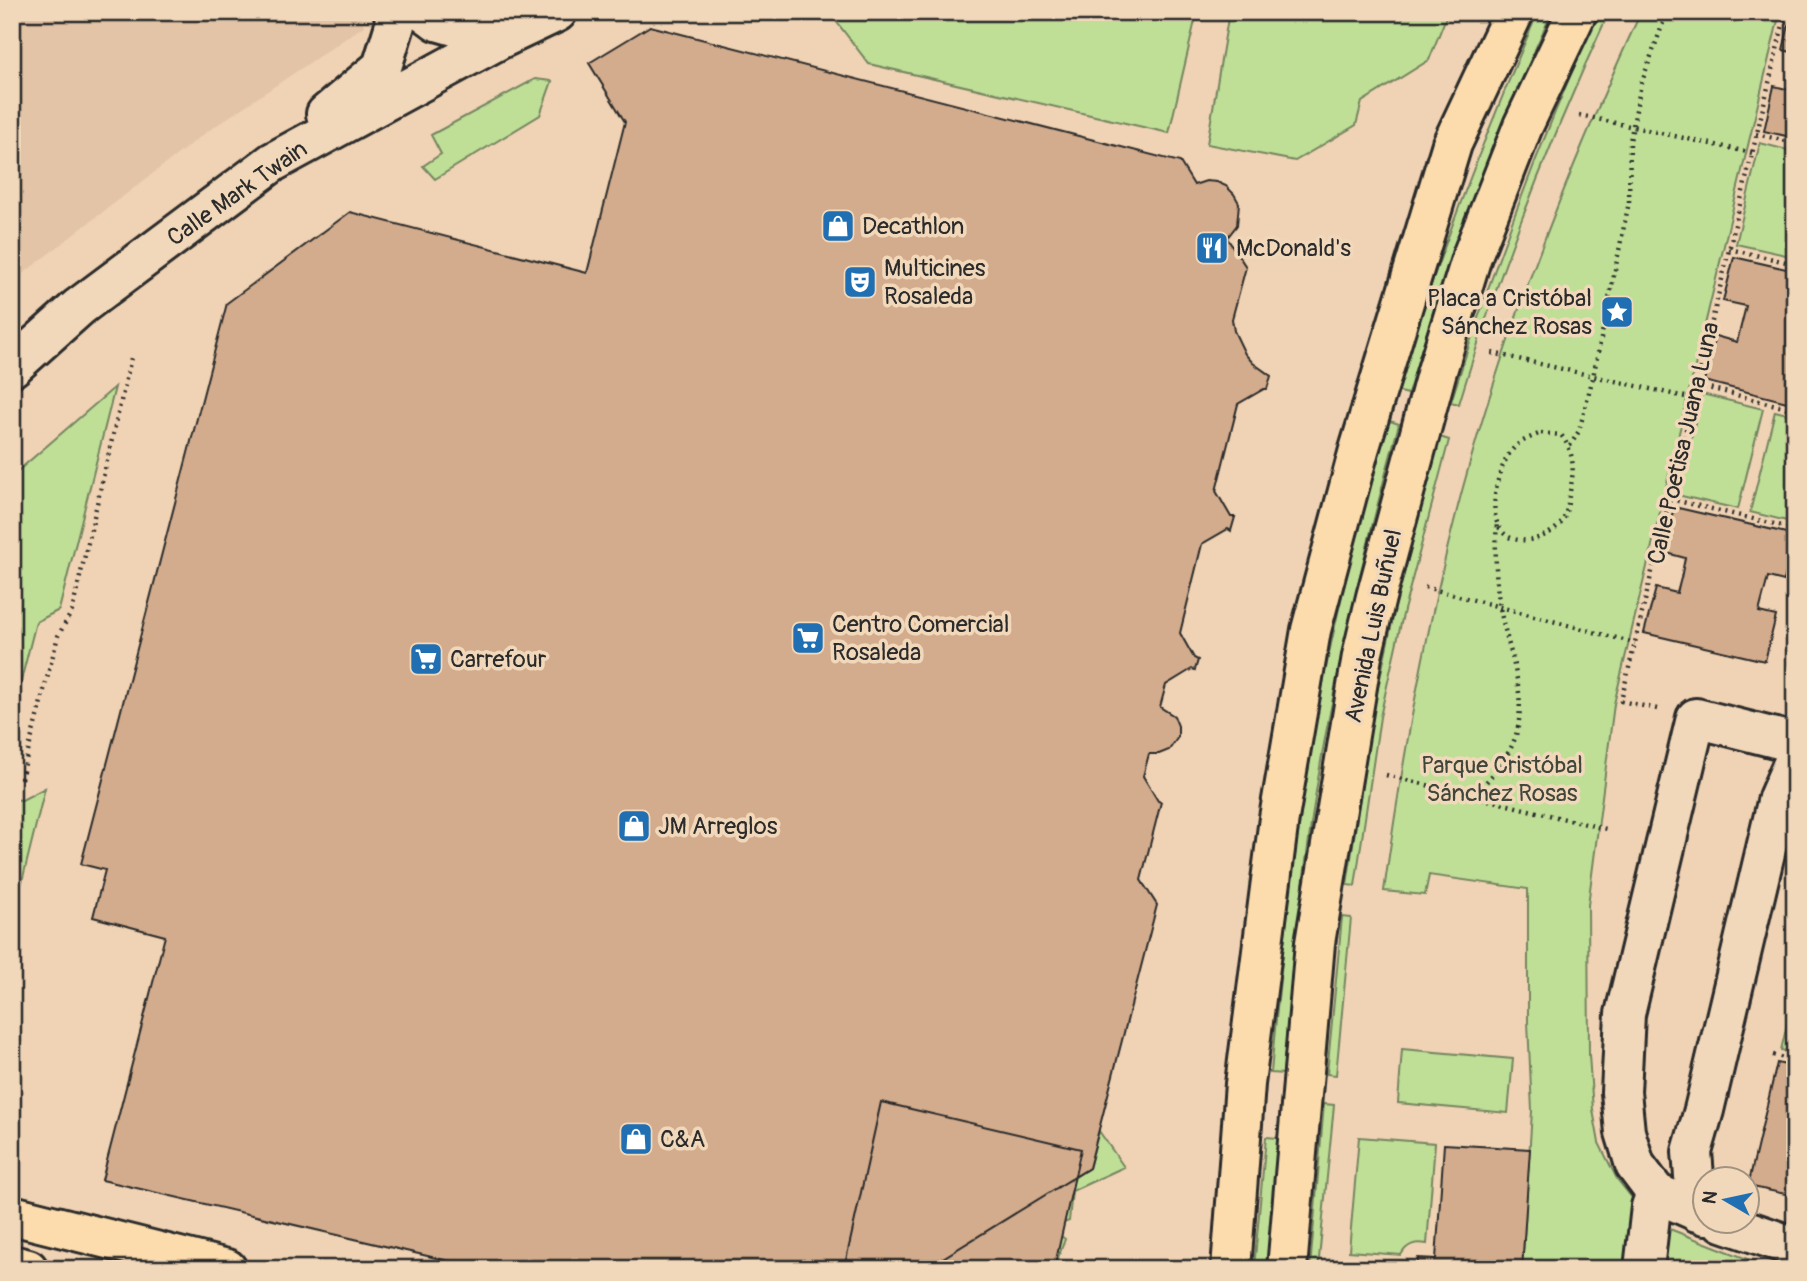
<svg xmlns="http://www.w3.org/2000/svg" width="1807" height="1281" font-family="Pangolin,sans-serif">
<rect width="100%" height="100%" fill="#f0d3b4"/>
<filter id="ink" filterUnits="userSpaceOnUse"><feTurbulence type="fractalNoise" baseFrequency=".0143" numOctaves="2"/><feDisplacementMap in="SourceGraphic" scale="14" xChannelSelector="R" yChannelSelector="G"/><feConvolveMatrix kernelMatrix="1 2 1 2 8 2 1 2 1" color-interpolation-filters="sRGB"/></filter>
<g filter="url(#ink)">
<path fill="#e3c4a6" d="M 12,12 L 360,12 L 364,26 L 208,131 L 12,282 Z"/>
<path fill="#bfdf97" stroke="#758561" stroke-width="2" d="M 829,12 L 1197,12 L 1169,133 L 869,64 Z
M 1229,12 L 1448,12 L 1429,60 L 1362,102 L 1356,125 L 1295,161 L 1207,144 Z
M 1538,12 L 1552,12 C 1495,136 1446,264 1408,394 L 1396,391 C 1436,262 1484,136 1538,12 Z
M 1598,12 L 1609,12 C 1550,140 1499,270 1459,404 L 1451,402 C 1492,269 1541,139 1598,12 Z
M 1641,12 L 1780,12 L 1614,704 L 1598,828 L 1588,905 L 1589,1055 L 1593,1110 L 1599,1143 L 1617,1179 L 1632,1198 L 1624,1269 L 1522,1269 L 1532,1111 L 1528,1022 L 1528,889 L 1429,875 L 1425,895 L 1384,891 C 1398,790 1415,689 1438,589 C 1481,392 1556,195 1641,12 Z
M 535,79 L 552,81 L 540,115 L 435,179 L 423,166 L 441,154 L 431,135 Z
M 1760,143 L 1795,152 L 1795,257 L 1736,244 Z
M 115,387 L 59,610 L 36,622 L 12,716 L 12,476 Z
M 1702,394 L 1763,409 L 1738,509 L 1677,495 Z
M 1775,411 L 1795,416 L 1795,523 L 1750,512 Z
M 1387,420 L 1399,424 C 1371,526 1346,629 1326,733 C 1305,846 1294,960 1283,1074 L 1271,1073 C 1283,935 1300,798 1327,663 C 1344,581 1365,501 1387,420 Z
M 1440,437 L 1449,440 L 1404,610 L 1380,717 L 1355,886 L 1347,885 L 1372,716 L 1395,608 Z
M 45,788 L 12,922 L 12,799 L 22,800 Z
M 1342,917 L 1351,918 L 1336,1075 L 1327,1074 Z
M 1795,992 L 1795,1053 L 1781,1050 Z
M 1402,1049 L 1513,1059 L 1508,1113 L 1398,1103 Z
M 1324,1104 L 1334,1105 L 1318,1269 L 1310,1269 Z
M 1099,1131 L 1124,1167 L 1072,1191 L 1069,1221 L 1051,1228 L 1065,1239 L 1055,1266 L 1057,1269 L 1018,1269 L 1058,1188 L 1089,1168 Z
M 1266,1137 L 1278,1138 L 1267,1269 L 1254,1269 Z
M 1359,1137 L 1435,1143 L 1427,1244 C 1415,1242 1407,1244 1401,1255 L 1349,1251 Z
M 1667,1228 L 1773,1269 L 1663,1269 Z"/>
<path fill="#d3ac8d" stroke="#2b2b2b" stroke-width="2" d="M 1792,12 L 1795,12 L 1795,53 L 1783,50 Z
M 650,26 L 1180,162 L 1194,185 L 1206,181 L 1217,182 L 1226,186 L 1234,194 L 1239,203 L 1237,225 L 1227,238 L 1246,267 L 1232,319 L 1234,331 L 1245,354 L 1253,363 L 1271,376 L 1267,389 L 1264,389 L 1238,404 L 1216,491 L 1231,517 L 1235,517 L 1231,531 L 1228,529 L 1202,544 L 1180,633 L 1194,658 L 1198,660 L 1195,670 L 1192,669 L 1166,685 L 1160,707 L 1174,716 L 1178,726 L 1178,737 L 1169,750 L 1159,754 L 1149,754 L 1143,776 L 1158,801 L 1161,802 L 1141,880 L 1157,905 L 1089,1168 L 925,1269 L 483,1269 L 102,1180 L 165,936 L 93,917 L 105,870 L 81,864 L 227,303 L 350,212 L 587,273 L 625,122 L 589,63 Z
M 1774,86 L 1795,91 L 1795,138 L 1764,131 Z
M 1734,257 L 1795,271 L 1795,404 L 1704,381 L 1715,336 L 1737,342 L 1746,306 L 1723,301 Z
M 1674,507 L 1795,535 L 1784,581 L 1768,577 L 1766,585 L 1759,612 L 1776,616 L 1765,661 L 1644,633 L 1656,588 L 1677,593 L 1681,578 L 1685,558 L 1663,552 Z
M 1777,1063 L 1795,1067 L 1795,1196 L 1748,1186 Z
M 881,1102 L 1081,1149 L 1054,1269 L 844,1269 Z
M 1444,1144 L 1530,1149 L 1522,1269 L 1417,1269 L 1418,1258 L 1436,1259 Z"/>
<g fill="none" stroke-linecap="round" stroke-linejoin="round">
<defs>
<path id="minor" d="M 425,12 L 437,21 L 500,39
M 326,114 L 382,67 L 395,25 L 394,12
M 12,367 L 79,307 L 273,162 L 500,39 L 557,12
M 1697,1212 L 1692,1152 L 1704,1110 L 1778,798 L 1795,759
M 1706,1215 L 1656,1193 L 1635,1165 L 1625,1132 L 1621,1092 L 1625,1014 L 1696,718 L 1795,743
M 1723,1222 L 1795,1247
M 1644,1269 L 1651,1207 L 1656,1193"/>
<path id="major" d="M 12,1215 L 227,1269
M 12,1265 L 28,1269
M 1231,1269 L 1245,1084 L 1279,818 L 1311,630 L 1359,450 L 1452,144 L 1514,12
M 1287,1269 L 1315,943 L 1362,656 L 1376,597 L 1436,374 L 1472,256 L 1523,126 L 1577,12"/>
</defs>
<use href="#minor" stroke="#2b2b2b" stroke-width="44"/>
<use href="#major" stroke="#2b2b2b" stroke-width="44"/>
<path stroke="#2b2b2b" stroke-width="4.5" stroke-dasharray="2 5" stroke-linecap="butt" d="M 1579,115 L 1752,153
M 1756,134 L 1795,143
M 1729,249 L 1795,264
M 1492,353 L 1694,399
M 1697,385 L 1795,410
M 1541,433 L 1561,435 C 1576,454 1574,473 1569,496 C 1568,503 1566,516 1562,522 C 1549,539 1515,549 1501,530 C 1486,510 1499,460 1517,445 C 1523,440 1534,436 1541,433 Z
M 1570,446 L 1579,431 L 1593,377 L 1629,202 L 1630,141 L 1641,84 L 1667,12
M 1670,499 L 1795,529
M 1425,587 L 1635,643
M 1657,709 L 1621,701 L 1786,12
M 1386,775 L 1606,829
M 21,779 L 58,636 L 72,611 L 131,358
M 1472,797 C 1490,778 1511,757 1517,731 C 1527,691 1507,646 1500,608 C 1495,580 1495,550 1497,522
M 1773,1055 L 1795,1061"/>
<use href="#minor" stroke="#f2d8ba" stroke-width="38"/>
<use href="#major" stroke="#fcdcac" stroke-width="38"/>
</g>
</g>
<defs>
<symbol id="shop-square" viewBox="-11 -11 22 22"><rect x="-9" y="-9" width="18" height="18" rx="4" fill="#1f6fb2" stroke="#f2d8ba"/><path d="M-5-2.5h2.3a2.7 3.5 0 0 1 5.4 0H5L5.5 6h-11ZM-1.5-2.5h3a1.5 2.3 0 0 0-3 0Z" fill="#fff"/></symbol>
<symbol id="restaurant-square" viewBox="-11 -11 22 22"><rect x="-9" y="-9" width="18" height="18" rx="4" fill="#1f6fb2" stroke="#f2d8ba"/><path d="M-5-6h1v4h1v-4h1v4h1v-4h1v5L-1.5 .5V6h-2V.5L-5-1ZM5-6V6H3V1.5H1.5Q1.5-4 5-6Z" fill="#fff"/></symbol>
<symbol id="theatre-square" viewBox="-11 -11 22 22"><rect x="-9" y="-9" width="18" height="18" rx="4" fill="#1f6fb2" stroke="#f2d8ba"/><path d="M-5-5.5Q0-4 5-5.5V0Q5 5 0 6Q-5 5-5 0ZM-3.3-2.5H-1v1.5H-3.3ZM1-2.5H3.3v1.5H1ZM-2.8 1Q0 5.5 2.8 1Z" fill="#fff"/></symbol>
<symbol id="sight-square" viewBox="-11 -11 22 22"><rect x="-9" y="-9" width="18" height="18" rx="4" fill="#1f6fb2" stroke="#f2d8ba"/><path d="M0-6L1.8-2.2L6-1.7L2.9 1.2L3.7 5.4L0 3.3L-3.7 5.4L-2.9 1.2L-6-1.7L-1.8-2.2Z" fill="#fff"/></symbol>
<symbol id="supermarket-square" viewBox="-11 -11 22 22"><rect x="-9" y="-9" width="18" height="18" rx="4" fill="#1f6fb2" stroke="#f2d8ba"/><path d="M-6-5.5h2.5l.6 2H6L4.5 2H-2.5L-4.4-4H-6ZM-1.5 3.2a1.3 1.3 0 1 0 .1 0ZM3 3.2a1.3 1.3 0 1 0 .1 0Z" fill="#fff"/></symbol>
</defs>
<g fill-rule="evenodd">
<use href="#shop-square" x="819" y="207" width="38" height="38"/>
<use href="#restaurant-square" x="1193" y="229" width="38" height="38"/>
<use href="#theatre-square" x="841" y="263" width="38" height="38"/>
<use href="#sight-square" x="1598" y="293" width="38" height="38"/>
<use href="#supermarket-square" x="789" y="619" width="38" height="38"/>
<use href="#supermarket-square" x="407" y="640" width="38" height="38"/>
<use href="#shop-square" x="615" y="807" width="38" height="38"/>
<use href="#shop-square" x="617" y="1120" width="38" height="38"/>
</g>
<g text-anchor="middle" stroke-width="7" stroke-linejoin="round" paint-order="stroke">
<g font-size="24" fill="#2b2b2b" stroke="#f2d8ba">
<text transform="translate(237 193) rotate(-35)" y="8">Calle Mark Twain</text>
<text transform="translate(1683 443) rotate(-77)" y="8">Calle Poetisa Juana Luna</text>
<text transform="translate(1373 626) rotate(-78)" y="8">Avenida Luis Buñuel</text>
</g>
<g font-size="24" fill="#2b2b2b" stroke="#f2d8ba" text-anchor="start">
<text x="862" y="234">Decathlon</text>
<text x="1236" y="256">McDonald's</text>
<text x="884" y="276">Multicines<tspan x="884" dy="28">Rosaleda</tspan></text>
<text x="1592" y="306" text-anchor="end">Placa a Cristóbal<tspan x="1592" dy="28">Sánchez Rosas</tspan></text>
<text x="832" y="632">Centro Comercial<tspan x="832" dy="28">Rosaleda</tspan></text>
<text x="450" y="667">Carrefour</text>
<text x="658" y="834">JM Arreglos</text>
<text x="660" y="1147">C&amp;A</text>
</g>
<g font-size="24" fill="#41463b" stroke="#f2d8ba">
<text x="1502" y="773">Parque Cristóbal<tspan x="1502" dy="28">Sánchez Rosas</tspan></text>
</g>
</g>
<rect width="1807" height="1281" fill="none" stroke="#f2d8ba" stroke-width="42"/>
<rect x="21" y="21" width="1765" height="1239" fill="none" stroke="#2b2b2b" stroke-width="2.5" filter="url(#ink)"/>
<g transform="translate(1726 1200) rotate(279)"><circle r="33" fill="#f2d8ba" stroke="#a29381" stroke-width="2"/>
<path d="M0-5L12 26L0 18L-12 26Z" fill="#1f6fb2"/>
<text y="-10" font-size="19" font-weight="bold" text-anchor="middle" fill="#2b2b2b">N</text>
</g>
</svg>
